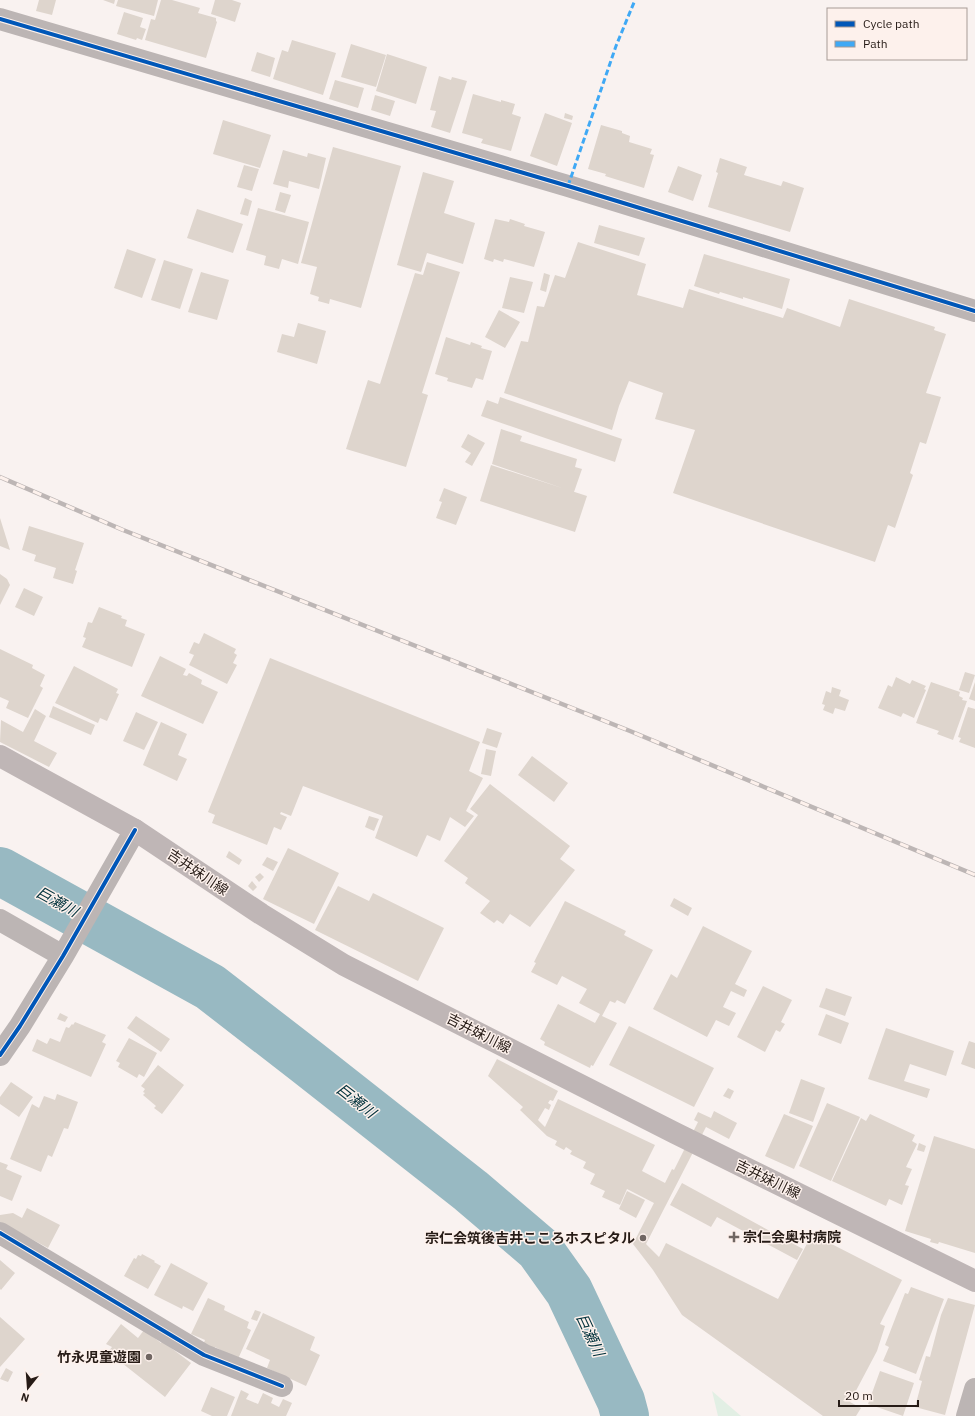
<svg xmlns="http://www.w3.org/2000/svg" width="975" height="1416" font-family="'IBM Plex Sans','Noto Sans JP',sans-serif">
<rect width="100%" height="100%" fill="#f9f2f0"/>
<path fill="#e2efe4" d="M 712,1391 L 741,1416 L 718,1416 Z"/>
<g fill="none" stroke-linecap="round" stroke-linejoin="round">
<path stroke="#98b9c2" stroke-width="48" d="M 0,871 L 210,987 L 307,1062 L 471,1191 L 539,1249 L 569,1291 L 621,1401 L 625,1416"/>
</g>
<path fill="#ded5cd" d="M 39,0 L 56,0 L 52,15 L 36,11 Z
M 103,0 L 115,0 L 114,4 Z
M 118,0 L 158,0 L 154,16 L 116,6 Z
M 161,0 L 172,0 L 200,8 L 198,13 L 216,18 L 216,21 L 217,22 L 206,58 L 145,40 L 151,19 L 155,20 Z
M 215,0 L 232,0 L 241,3 L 235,22 L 211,14 Z
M 124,12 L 143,18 L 140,27 L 146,29 L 142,40 L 137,38 L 136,40 L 117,34 Z
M 292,40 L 336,53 L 323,95 L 273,79 L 282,50 L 288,52 Z
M 351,44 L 386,55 L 376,87 L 341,77 Z
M 257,52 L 275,58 L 270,77 L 251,71 Z
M 387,54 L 427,67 L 416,104 L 376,91 Z
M 439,76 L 451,80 L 452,77 L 467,81 L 450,133 L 431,127 L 436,111 L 430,110 Z
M 335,80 L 364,88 L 358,108 L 329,99 Z
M 473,94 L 501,102 L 501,100 L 515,104 L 512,114 L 521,117 L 511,151 L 481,143 L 483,139 L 462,133 Z
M 375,95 L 395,101 L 390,116 L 371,110 Z
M 545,113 L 572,123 L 557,166 L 530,156 Z
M 565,113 L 573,116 L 572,120 L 564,118 Z
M 223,120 L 271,135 L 260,168 L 213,154 Z
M 601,125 L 622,131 L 622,133 L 630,136 L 629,142 L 652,149 L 650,154 L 654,155 L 644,188 L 605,176 L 606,174 L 588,169 Z
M 333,147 L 401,166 L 361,308 L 330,299 L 329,304 L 318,301 L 319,297 L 310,294 L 317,267 L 301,263 Z
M 283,150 L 307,157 L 308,153 L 326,158 L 319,189 L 289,181 L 288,188 L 273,184 Z
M 720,158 L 747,167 L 744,175 L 781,186 L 783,181 L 804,188 L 790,232 L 708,207 L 718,173 L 716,172 Z
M 244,165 L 259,169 L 252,191 L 237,187 Z
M 678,166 L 702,175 L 693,201 L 668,192 Z
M 423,172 L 454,181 L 444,213 L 475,223 L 463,264 L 427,253 L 421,272 L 397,265 Z
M 280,192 L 291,195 L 285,213 L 275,210 Z
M 245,198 L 252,201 L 248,216 L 240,214 Z
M 258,208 L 309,222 L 298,264 L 282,259 L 279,269 L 264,265 L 266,256 L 246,250 Z
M 197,209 L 243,224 L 233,253 L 187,238 Z
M 495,219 L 509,222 L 510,219 L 525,224 L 524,226 L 545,232 L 534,267 L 504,259 L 503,262 L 494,259 L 493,262 L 484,259 Z
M 599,225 L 645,238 L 639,256 L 594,243 Z
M 578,242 L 646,264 L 637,295 L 683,308 L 689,289 L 783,318 L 787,308 L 840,327 L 849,299 L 935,327 L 934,330 L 946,334 L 926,393 L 941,397 L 926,444 L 920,442 L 910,473 L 913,475 L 895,528 L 888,525 L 875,562 L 673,493 L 695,430 L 655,419 L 663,393 L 629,381 L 619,406 L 612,430 L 504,393 L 521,341 L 528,342 L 537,306 L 544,307 L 555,275 L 565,278 Z
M 127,249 L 156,259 L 142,298 L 114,288 Z
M 704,254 L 790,279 L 782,309 L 743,297 L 743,299 L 720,292 L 719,294 L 694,286 Z
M 164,260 L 193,269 L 180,309 L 151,300 Z
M 427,262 L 460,272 L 422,393 L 428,395 L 406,467 L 346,449 L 368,380 L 380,384 L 415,273 L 423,275 Z
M 201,272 L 229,280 L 217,320 L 188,312 Z
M 544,273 L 550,275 L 546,292 L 540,290 Z
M 510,277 L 533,282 L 524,313 L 502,308 Z
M 499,310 L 520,322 L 505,348 L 485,337 Z
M 298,323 L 326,331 L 317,364 L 277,352 L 282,334 L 294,337 Z
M 446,337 L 470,345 L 471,342 L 482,346 L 481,348 L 492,351 L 483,380 L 476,378 L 472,388 L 447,381 L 448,378 L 435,374 Z
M 500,397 L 622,439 L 615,462 L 481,416 L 487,400 L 498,404 Z
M 501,429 L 522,436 L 520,441 L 577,459 L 575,467 L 582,469 L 574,492 L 492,464 Z
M 468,434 L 485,443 L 472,466 L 465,462 L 471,453 L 461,447 Z
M 491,465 L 587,496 L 575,532 L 480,501 Z
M 444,488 L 467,497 L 456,525 L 436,518 L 442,502 L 439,501 Z
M 0,518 L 10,550 L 0,546 Z
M 29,526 L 84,543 L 75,570 L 77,571 L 73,584 L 53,578 L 56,568 L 34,561 L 36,555 L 22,550 Z
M 0,574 L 7,579 L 10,585 L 0,605 Z
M 24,588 L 43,597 L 34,616 L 15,607 Z
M 99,607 L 122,616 L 121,618 L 127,620 L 125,626 L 145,634 L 132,667 L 82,647 L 86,638 L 83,637 L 88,622 L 92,623 Z
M 204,633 L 236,649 L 234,653 L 237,655 L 233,663 L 237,665 L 227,684 L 189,665 L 194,655 L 189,653 L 194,642 L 199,644 Z
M 0,649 L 33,665 L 32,668 L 45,675 L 40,686 L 43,688 L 28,718 L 6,708 L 9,701 L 0,697 Z
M 160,656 L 186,669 L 183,675 L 187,676 L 189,673 L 202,680 L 201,684 L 218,692 L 203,724 L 141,696 Z
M 270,658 L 480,742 L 469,771 L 483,778 L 466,811 L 474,816 L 465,827 L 450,817 L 440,841 L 427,835 L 417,857 L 375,838 L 383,816 L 303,786 L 291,816 L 281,812 L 280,814 L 287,817 L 281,830 L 274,827 L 267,845 L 212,823 L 215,815 L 208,812 Z
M 74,666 L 118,689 L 116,693 L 119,694 L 107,721 L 100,718 L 98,723 L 55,703 Z
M 965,672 L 975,675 L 969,693 L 959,690 Z
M 896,677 L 910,684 L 912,680 L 926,686 L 924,689 L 926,690 L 914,718 L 903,713 L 901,717 L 878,708 L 888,685 L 892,687 Z
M 931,682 L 960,692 L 959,696 L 963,698 L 962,700 L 967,701 L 953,740 L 937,734 L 939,731 L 916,723 Z
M 975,682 L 975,701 L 969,699 Z
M 832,687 L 841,690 L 839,696 L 849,700 L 845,711 L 835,708 L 833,714 L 823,710 L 825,705 L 822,704 L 826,691 L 831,693 Z
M 53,706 L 95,725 L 91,735 L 49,717 Z
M 968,707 L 975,709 L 975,748 L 959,742 L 961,738 L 958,737 Z
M 35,709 L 46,716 L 34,741 L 57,753 L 49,767 L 0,742 L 1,720 L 23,732 Z
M 136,712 L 158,722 L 144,750 L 123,741 Z
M 161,722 L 187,734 L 178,755 L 187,759 L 177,781 L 143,765 Z
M 487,728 L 502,733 L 497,748 L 482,743 Z
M 486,749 L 496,751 L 491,776 L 481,774 Z
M 532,756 L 568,783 L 554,802 L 518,775 Z
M 490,784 L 570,846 L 560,859 L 575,870 L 530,927 L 510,914 L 503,924 L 497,920 L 494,923 L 480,913 L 490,901 L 465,883 L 468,878 L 444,861 L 478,815 L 470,809 Z
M 369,816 L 379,819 L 374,831 L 365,827 Z
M 288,848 L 339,873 L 314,924 L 263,899 Z
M 229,851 L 242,860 L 239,865 L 226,857 Z
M 267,857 L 278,862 L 273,871 L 262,865 Z
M 260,873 L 264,877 L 259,882 L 255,877 Z
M 252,881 L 257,887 L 253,891 L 248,886 Z
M 338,886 L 369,901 L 373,893 L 444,928 L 418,981 L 315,930 Z
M 674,898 L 692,908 L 688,916 L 670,906 Z
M 565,901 L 626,931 L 624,935 L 653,950 L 625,1004 L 617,1000 L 615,1003 L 610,1001 L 602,1016 L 617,1023 L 593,1066 L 591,1065 L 590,1068 L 544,1045 L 545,1042 L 540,1039 L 558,1004 L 595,1023 L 600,1014 L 579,1003 L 587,989 L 562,976 L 557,985 L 531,972 L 536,963 L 534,962 Z
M 703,926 L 752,951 L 735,984 L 747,990 L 744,997 L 731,991 L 723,1007 L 736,1013 L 729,1026 L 716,1020 L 707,1037 L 653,1009 L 671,974 L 677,978 Z
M 763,986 L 792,1000 L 781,1022 L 785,1024 L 780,1032 L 776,1030 L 765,1052 L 737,1037 Z
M 826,988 L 852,997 L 845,1016 L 819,1007 Z
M 60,1013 L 68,1017 L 65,1022 L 57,1019 Z
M 826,1014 L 849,1023 L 841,1044 L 818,1035 Z
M 136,1016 L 170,1039 L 161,1052 L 127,1028 Z
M 75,1022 L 106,1035 L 102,1042 L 106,1044 L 91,1077 L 32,1051 L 37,1039 L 47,1044 L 50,1038 L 60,1042 L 66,1027 L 69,1028 L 72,1024 L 73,1025 Z
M 629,1026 L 714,1068 L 694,1107 L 609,1065 Z
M 886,1028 L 954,1051 L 946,1076 L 910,1064 L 904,1081 L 930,1089 L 927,1098 L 868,1079 Z
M 129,1038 L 157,1053 L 144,1077 L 139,1074 L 137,1078 L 118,1067 L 120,1063 L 116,1061 Z
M 969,1041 L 975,1043 L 975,1069 L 961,1064 Z
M 497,1059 L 558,1091 L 553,1101 L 550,1100 L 548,1103 L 551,1105 L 549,1110 L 545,1108 L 538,1120 L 545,1127 L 558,1099 L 655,1145 L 642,1171 L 665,1183 L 672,1169 L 674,1170 L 698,1122 L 694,1120 L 698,1112 L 711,1118 L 714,1111 L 737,1123 L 729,1139 L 706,1127 L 646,1244 L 659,1257 L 666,1243 L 778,1299 L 812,1234 L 902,1280 L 880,1324 L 885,1326 L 877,1351 L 850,1402 L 861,1408 L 856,1416 L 823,1416 L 682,1315 L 653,1270 L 633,1244 L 654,1203 L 627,1189 L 620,1205 L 602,1197 L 605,1191 L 590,1184 L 595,1174 L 583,1168 L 586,1162 L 570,1154 L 572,1151 L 566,1147 L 564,1150 L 555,1145 L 557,1141 L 547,1136 L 520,1110 L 523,1107 L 488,1076 Z
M 158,1065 L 184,1085 L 162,1114 L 154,1108 L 156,1106 L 143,1095 L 145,1093 L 143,1092 L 145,1089 L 141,1086 Z
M 801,1079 L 825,1088 L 813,1122 L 789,1113 Z
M 11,1082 L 33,1097 L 19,1117 L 0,1104 L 0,1097 Z
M 728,1088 L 734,1091 L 730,1099 L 723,1096 Z
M 57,1094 L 78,1102 L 68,1129 L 64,1128 L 52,1157 L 48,1155 L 41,1172 L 10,1159 L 32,1104 L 39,1108 L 44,1096 L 55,1100 Z
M 827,1103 L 860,1117 L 831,1181 L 799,1166 Z
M 784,1114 L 813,1126 L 794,1169 L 765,1156 Z
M 870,1114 L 915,1135 L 912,1141 L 917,1144 L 906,1167 L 912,1169 L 905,1185 L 909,1186 L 902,1205 L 889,1199 L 886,1206 L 832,1181 L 861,1118 L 866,1121 Z
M 934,1136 L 975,1149 L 975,1253 L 939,1242 L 938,1244 L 930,1242 L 931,1239 L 905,1231 Z
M 919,1143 L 926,1146 L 924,1152 L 917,1150 Z
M 0,1162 L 8,1165 L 6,1169 L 22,1176 L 12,1201 L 0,1196 Z
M 682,1183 L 803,1249 L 797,1260 L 717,1217 L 711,1227 L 670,1205 Z
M 627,1191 L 645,1200 L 636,1218 L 619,1209 Z
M 27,1208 L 60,1225 L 48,1248 L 0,1222 L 0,1215 L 13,1213 L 22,1218 Z
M 142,1254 L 155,1261 L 154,1262 L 161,1266 L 148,1289 L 124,1276 L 134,1258 L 136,1259 L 138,1255 L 141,1256 Z
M 0,1260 L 15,1273 L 1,1290 L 0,1289 Z
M 171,1263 L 208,1283 L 193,1311 L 183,1306 L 182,1309 L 154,1295 Z
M 911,1287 L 944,1299 L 916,1374 L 883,1361 L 889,1347 L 885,1345 L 905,1293 L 908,1294 Z
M 208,1298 L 225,1306 L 224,1310 L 249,1322 L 247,1328 L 251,1330 L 238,1359 L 215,1347 L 214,1350 L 203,1345 L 205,1340 L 191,1334 Z
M 948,1298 L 975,1305 L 945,1415 L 915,1407 L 922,1381 L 919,1380 L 926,1356 L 930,1357 L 941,1315 Z
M 255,1310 L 261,1312 L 257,1321 L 251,1319 Z
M 263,1313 L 315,1337 L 310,1350 L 320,1355 L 306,1386 L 267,1368 L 270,1360 L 246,1349 Z
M 0,1317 L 25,1339 L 0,1367 Z
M 121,1324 L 138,1338 L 144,1330 L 161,1343 L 162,1341 L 191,1363 L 165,1397 L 108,1352 L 112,1347 L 106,1344 Z
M 6,1368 L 13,1372 L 8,1382 L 0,1379 Z
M 880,1371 L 914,1383 L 903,1416 L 868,1404 Z
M 211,1387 L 235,1397 L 227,1416 L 212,1416 L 201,1411 Z
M 241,1390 L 249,1394 L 246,1399 L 258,1404 L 263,1393 L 273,1398 L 271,1403 L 279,1407 L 283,1399 L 292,1403 L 286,1416 L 231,1416 Z"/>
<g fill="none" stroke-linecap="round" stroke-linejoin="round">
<path stroke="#bcb5b4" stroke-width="22" d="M 0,19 L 568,186 L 975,311
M 0,920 L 63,956
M 0,1055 L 20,1026 L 63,956 L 135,830
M 0,1233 L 204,1355 L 282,1386
M 967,1416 L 975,1389"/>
<path stroke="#bfb6b6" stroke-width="22" d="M 0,756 L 135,830 L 261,914 L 344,965 L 675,1133 L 975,1281"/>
<defs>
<path id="rail" d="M 0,477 L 123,530 L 630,731 L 975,875"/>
</defs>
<use href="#rail" stroke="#bdb6b5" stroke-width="4.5"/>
<use href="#rail" stroke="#fdf1ec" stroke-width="3" stroke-dasharray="9" stroke-linecap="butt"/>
<path stroke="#3fa9f5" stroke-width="3" stroke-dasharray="6 3" stroke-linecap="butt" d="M 568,186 L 616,46 L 635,0"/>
<defs>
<path id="cycleway" d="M 0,19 L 568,186 L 975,311
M 0,1055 L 20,1026 L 63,956 L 135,830
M 0,1233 L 204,1355 L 282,1386"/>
</defs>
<use href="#cycleway" stroke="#fdf1ec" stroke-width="6"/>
<use href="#cycleway" stroke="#0057b8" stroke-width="4"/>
</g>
<g fill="#706662" stroke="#fdf1ec" stroke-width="1.5">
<path d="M732 1231h4v4h4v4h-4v4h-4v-4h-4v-4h4z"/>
<circle cx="643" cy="1238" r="4"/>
<circle cx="149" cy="1357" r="4"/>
</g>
<g text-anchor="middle" stroke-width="3" stroke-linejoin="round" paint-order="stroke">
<g font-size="14" fill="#261b16" stroke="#fdf1ec">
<text transform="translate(198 872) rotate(34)" y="5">吉井妹川線</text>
<text transform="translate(479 1033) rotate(27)" y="5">吉井妹川線</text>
<text transform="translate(768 1179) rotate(26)" y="5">吉井妹川線</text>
</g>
<g font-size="14" font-weight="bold" fill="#261b16" stroke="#fdf1ec" text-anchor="end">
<text x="743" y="1242" text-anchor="start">宗仁会奥村病院</text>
<text x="635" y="1243">宗仁会筑後吉井こころホスピタル</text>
<text x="141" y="1362">竹永児童遊園</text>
</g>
<g font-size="15" font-style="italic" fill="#00313b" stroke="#fdf1ec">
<text transform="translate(57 902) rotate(29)" y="5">巨瀬川</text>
<text transform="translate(356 1101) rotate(38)" y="5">巨瀬川</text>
<text transform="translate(590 1335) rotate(65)" y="5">巨瀬川</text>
</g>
</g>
<rect x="827" y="8" width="140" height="52" fill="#fdf1ec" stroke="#a79b96"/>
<rect x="835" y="21" width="20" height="6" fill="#0057b8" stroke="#a79b96"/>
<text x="863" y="28" font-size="12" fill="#261b16">Cycle path</text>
<rect x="835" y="41" width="20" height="6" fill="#3fa9f5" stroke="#a79b96"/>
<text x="863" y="48" font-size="12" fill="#261b16">Path</text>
<g transform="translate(28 1388) rotate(197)" stroke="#fdf1ec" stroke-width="3" paint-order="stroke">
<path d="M0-3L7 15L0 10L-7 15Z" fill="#261b16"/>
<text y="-6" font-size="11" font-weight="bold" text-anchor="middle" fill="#261b16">N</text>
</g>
<path d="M839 1400v6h79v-6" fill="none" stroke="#261b16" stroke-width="2"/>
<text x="845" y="1400" font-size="12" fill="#261b16" stroke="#fdf1ec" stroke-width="3" paint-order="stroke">20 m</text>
</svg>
